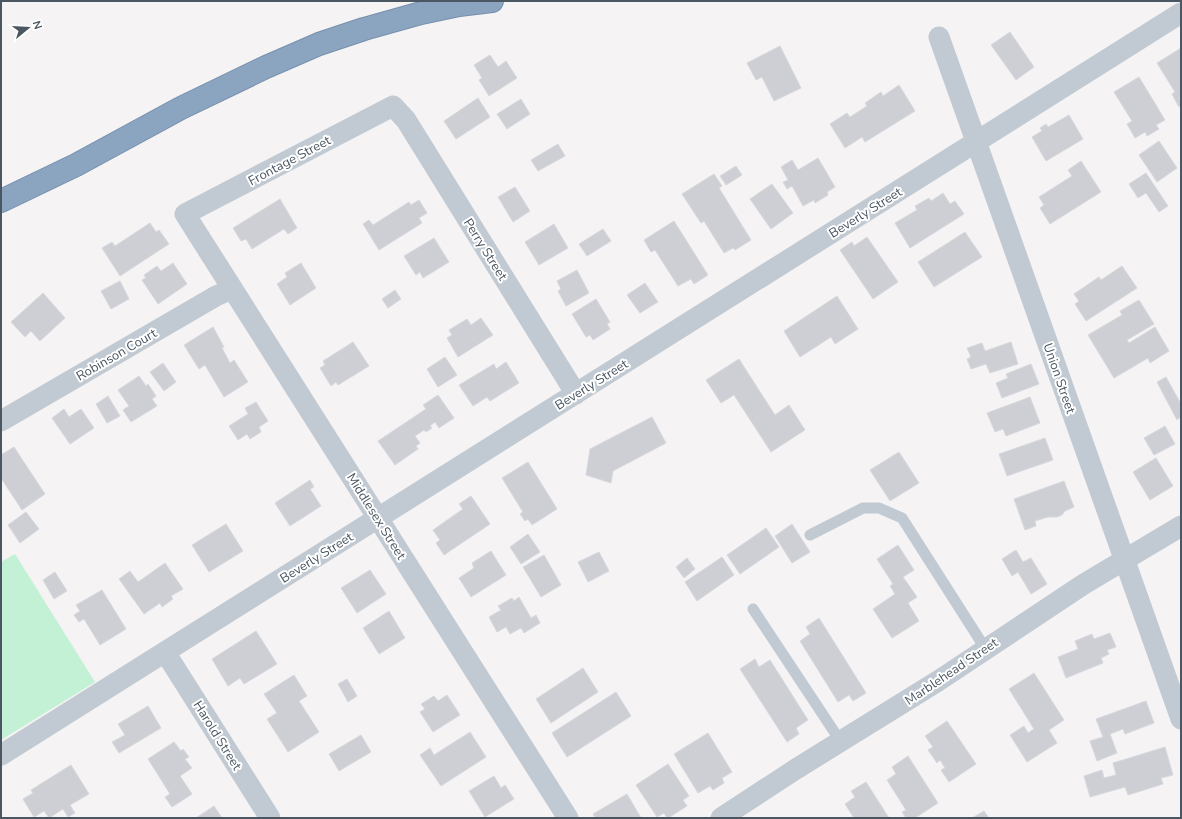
<svg xmlns="http://www.w3.org/2000/svg" width="1182" height="819" font-family="'Nunito Sans',sans-serif">
<rect width="100%" height="100%" fill="#f5f3f3"/>
<path fill="#c3f1d5" d="M 15,554 L 95,682 L 1,740 L 1,562 Z"/>
<path fill="#cdcfd5" stroke="#d7d9de" d="M 1010,32 L 1034,67 L 1016,80 L 991,45 Z
M 780,46 L 801,88 L 774,101 L 762,77 L 756,80 L 747,63 Z
M 1181,48 L 1181,105 L 1179,107 L 1172,94 L 1175,92 L 1157,63 Z
M 490,55 L 498,67 L 506,61 L 517,78 L 489,96 L 479,80 L 482,78 L 474,65 Z
M 1139,77 L 1165,120 L 1156,125 L 1159,129 L 1147,136 L 1145,132 L 1135,138 L 1127,124 L 1132,121 L 1114,92 Z
M 899,85 L 915,111 L 865,142 L 862,137 L 845,148 L 830,124 L 847,113 L 850,117 L 867,106 L 865,103 L 881,92 L 883,96 Z
M 478,98 L 490,117 L 456,139 L 444,121 Z
M 521,99 L 530,114 L 507,129 L 497,114 Z
M 1069,115 L 1083,139 L 1046,161 L 1032,137 L 1042,131 L 1040,128 L 1046,124 L 1048,127 Z
M 1159,141 L 1177,168 L 1157,182 L 1139,155 Z
M 558,144 L 565,156 L 538,171 L 531,160 Z
M 818,158 L 835,187 L 827,192 L 828,195 L 815,203 L 814,200 L 803,206 L 792,186 L 787,189 L 783,182 L 788,180 L 781,167 L 792,160 L 798,170 Z
M 1081,161 L 1101,192 L 1050,224 L 1040,208 L 1044,205 L 1039,197 L 1072,176 L 1068,170 Z
M 736,166 L 742,175 L 726,185 L 720,176 Z
M 1146,173 L 1168,206 L 1159,212 L 1146,193 L 1138,198 L 1129,184 Z
M 714,174 L 722,186 L 719,188 L 751,240 L 735,250 L 733,248 L 724,253 L 704,221 L 701,223 L 682,194 Z
M 772,184 L 793,213 L 771,229 L 750,199 Z
M 515,187 L 530,211 L 513,222 L 498,197 Z
M 943,193 L 950,204 L 955,201 L 964,214 L 910,248 L 895,223 L 917,210 L 915,206 L 929,198 L 931,201 Z
M 280,199 L 297,228 L 288,234 L 284,229 L 252,249 L 246,239 L 241,241 L 233,228 Z
M 419,200 L 427,213 L 419,218 L 422,223 L 379,250 L 363,224 L 369,220 L 373,225 L 409,202 L 411,205 Z
M 674,221 L 708,275 L 694,284 L 691,279 L 678,286 L 655,250 L 651,252 L 644,240 Z
M 150,223 L 156,232 L 159,230 L 169,244 L 120,276 L 102,248 L 112,242 L 115,246 Z
M 554,224 L 568,248 L 539,265 L 525,242 Z
M 603,229 L 611,241 L 587,256 L 579,244 Z
M 965,232 L 982,257 L 934,287 L 918,262 Z
M 867,237 L 898,282 L 873,299 L 840,250 L 852,242 L 854,246 Z
M 434,238 L 449,262 L 423,278 L 420,272 L 416,275 L 404,256 Z
M 173,263 L 187,284 L 158,304 L 142,280 L 146,278 L 144,275 L 157,266 L 161,271 Z
M 301,263 L 316,288 L 290,305 L 277,284 L 287,277 L 285,273 Z
M 1122,266 L 1137,288 L 1086,321 L 1075,304 L 1079,301 L 1074,294 L 1099,277 L 1101,280 Z
M 577,270 L 589,293 L 566,306 L 558,291 L 561,289 L 557,281 Z
M 120,281 L 129,299 L 111,309 L 101,291 Z
M 645,283 L 658,302 L 640,313 L 627,295 Z
M 395,290 L 401,299 L 388,308 L 382,299 Z
M 43,293 L 65,318 L 40,341 L 31,331 L 25,337 L 11,322 Z
M 837,296 L 858,329 L 835,344 L 831,337 L 800,357 L 784,331 Z
M 596,299 L 610,322 L 607,324 L 610,329 L 593,340 L 590,335 L 586,337 L 572,314 Z
M 1139,300 L 1154,324 L 1127,340 L 1129,343 L 1155,327 L 1169,351 L 1150,363 L 1148,358 L 1114,378 L 1088,335 L 1122,315 L 1120,311 Z
M 481,318 L 493,335 L 458,357 L 447,338 L 452,335 L 449,330 L 467,319 L 471,325 Z
M 213,327 L 224,347 L 222,348 L 230,363 L 234,360 L 248,382 L 224,397 L 205,365 L 199,369 L 184,345 Z
M 353,342 L 369,366 L 338,385 L 336,382 L 331,386 L 320,368 L 325,365 L 323,361 Z
M 1011,342 L 1018,364 L 990,373 L 986,364 L 971,369 L 967,359 L 971,357 L 967,348 L 982,343 L 985,351 Z
M 445,357 L 457,375 L 438,387 L 427,369 Z
M 739,359 L 775,415 L 789,405 L 805,430 L 771,452 L 734,395 L 721,403 L 706,380 Z
M 506,362 L 519,383 L 490,401 L 487,397 L 473,406 L 459,385 L 494,364 L 496,369 Z
M 163,363 L 176,382 L 164,391 L 150,372 Z
M 1031,364 L 1039,384 L 1002,398 L 996,383 L 1008,378 L 1006,374 Z
M 139,376 L 146,386 L 148,384 L 156,396 L 152,399 L 157,406 L 131,422 L 123,410 L 129,406 L 118,390 Z
M 1166,377 L 1181,404 L 1181,417 L 1177,420 L 1157,382 Z
M 438,395 L 454,418 L 439,428 L 435,422 L 430,426 L 432,428 L 426,432 L 424,430 L 415,436 L 420,443 L 416,446 L 418,449 L 395,465 L 378,441 L 426,409 L 423,405 Z
M 108,396 L 120,416 L 107,423 L 96,404 Z
M 1030,397 L 1040,423 L 1006,436 L 1003,429 L 995,432 L 987,413 Z
M 256,402 L 268,421 L 259,427 L 261,432 L 250,439 L 247,434 L 238,440 L 229,426 L 248,414 L 245,408 Z
M 64,409 L 69,417 L 81,409 L 94,428 L 70,444 L 52,418 Z
M 652,417 L 666,443 L 613,471 L 611,483 L 586,475 L 590,449 Z
M 1165,426 L 1175,444 L 1154,455 L 1144,438 Z
M 1045,438 L 1053,460 L 1007,476 L 999,454 Z
M 14,447 L 45,494 L 22,510 L 1,478 L 1,455 Z
M 899,452 L 919,483 L 890,501 L 870,470 Z
M 1156,458 L 1173,486 L 1150,500 L 1133,472 Z
M 528,462 L 557,509 L 532,525 L 528,519 L 525,521 L 520,514 L 523,512 L 502,478 Z
M 310,480 L 314,487 L 310,489 L 321,506 L 290,526 L 275,503 Z
M 1064,481 L 1074,507 L 1065,511 L 1062,515 L 1057,517 L 1048,517 L 1035,521 L 1036,526 L 1025,530 L 1014,499 Z
M 471,496 L 490,524 L 444,555 L 436,543 L 440,540 L 433,530 L 463,509 L 459,504 Z
M 26,512 L 39,529 L 20,543 L 8,525 Z
M 226,524 L 243,551 L 209,572 L 192,545 Z
M 792,524 L 810,552 L 792,563 L 775,536 Z
M 766,528 L 779,547 L 740,574 L 727,555 Z
M 528,534 L 540,552 L 521,564 L 510,547 Z
M 898,545 L 914,570 L 903,577 L 917,597 L 908,603 L 919,621 L 892,638 L 873,609 L 895,594 L 890,586 L 893,584 L 877,559 Z
M 1016,550 L 1023,562 L 1031,558 L 1047,584 L 1031,594 L 1018,572 L 1012,576 L 1002,559 Z
M 491,551 L 506,575 L 471,597 L 459,578 L 474,568 L 472,563 Z
M 599,552 L 609,571 L 588,582 L 578,562 Z
M 544,555 L 561,585 L 541,597 L 523,567 Z
M 722,557 L 734,575 L 697,601 L 685,582 Z
M 687,558 L 695,569 L 684,578 L 676,567 Z
M 165,563 L 183,589 L 171,596 L 173,599 L 162,607 L 160,603 L 144,614 L 119,579 L 130,571 L 138,582 Z
M 370,570 L 386,594 L 357,613 L 341,588 Z
M 55,572 L 67,591 L 54,599 L 43,580 Z
M 102,590 L 126,629 L 100,645 L 84,619 L 79,622 L 74,615 L 80,611 L 76,605 Z
M 519,597 L 531,618 L 536,615 L 540,623 L 524,633 L 521,628 L 510,634 L 506,627 L 497,632 L 489,617 L 501,610 L 498,606 L 512,598 L 514,601 Z
M 389,611 L 405,638 L 379,654 L 363,628 Z
M 819,618 L 866,693 L 853,701 L 849,695 L 838,702 L 800,641 L 810,634 L 806,627 Z
M 256,631 L 277,664 L 244,684 L 240,678 L 228,686 L 212,659 Z
M 1110,633 L 1116,647 L 1107,650 L 1109,654 L 1101,658 L 1103,663 L 1066,678 L 1058,657 L 1078,649 L 1075,641 L 1092,634 L 1094,639 Z
M 755,659 L 759,667 L 770,660 L 808,720 L 796,728 L 799,734 L 787,742 L 740,669 Z
M 583,668 L 598,692 L 551,723 L 536,699 Z
M 1034,673 L 1064,720 L 1049,730 L 1057,743 L 1027,762 L 1010,735 L 1024,726 L 1028,733 L 1034,729 L 1009,689 Z
M 294,675 L 307,696 L 299,701 L 319,732 L 288,752 L 267,719 L 277,713 L 264,694 Z
M 347,679 L 357,696 L 348,702 L 338,684 Z
M 616,692 L 631,716 L 567,757 L 552,733 Z
M 447,695 L 460,715 L 433,732 L 420,712 L 425,709 L 421,704 L 434,696 L 438,701 Z
M 1146,701 L 1154,723 L 1125,734 L 1123,729 L 1110,734 L 1117,753 L 1097,761 L 1090,741 L 1103,737 L 1096,719 Z
M 148,706 L 161,728 L 119,753 L 112,742 L 125,735 L 118,724 Z
M 947,721 L 976,764 L 949,782 L 941,770 L 945,768 L 940,760 L 937,763 L 928,750 L 933,747 L 925,736 Z
M 470,732 L 486,757 L 441,786 L 420,755 L 430,748 L 434,755 Z
M 708,733 L 732,772 L 722,778 L 724,783 L 713,790 L 710,786 L 698,793 L 674,754 Z
M 361,735 L 371,752 L 339,771 L 329,754 Z
M 174,742 L 181,751 L 183,749 L 189,757 L 185,759 L 192,768 L 180,776 L 192,794 L 172,807 L 165,797 L 170,794 L 148,759 Z
M 1165,747 L 1173,775 L 1161,778 L 1163,784 L 1128,795 L 1125,787 L 1090,797 L 1084,776 L 1102,770 L 1104,778 L 1116,775 L 1113,763 Z
M 908,756 L 938,803 L 915,818 L 906,818 L 902,812 L 906,810 L 887,780 L 896,774 L 892,767 Z
M 668,764 L 689,796 L 683,800 L 687,806 L 668,818 L 667,818 L 664,813 L 657,817 L 636,785 Z
M 71,765 L 89,794 L 70,805 L 75,813 L 68,817 L 63,809 L 49,818 L 44,811 L 34,817 L 23,799 L 33,793 L 31,790 Z
M 494,776 L 501,788 L 505,785 L 514,799 L 485,817 L 469,791 Z
M 866,782 L 889,818 L 854,818 L 845,804 L 855,797 L 851,791 Z
M 627,794 L 641,818 L 595,818 L 593,814 Z
M 214,806 L 222,818 L 196,818 Z
M 984,811 L 989,818 L 972,818 Z"/>
<g fill="none" stroke-linecap="round" stroke-linejoin="round">
<defs>
<path id="motorway" d="M 1,201 L 76,165 L 181,108 L 266,67 L 319,44 L 364,29 L 421,13 L 459,5 L 492,1"/>
</defs>
<use href="#motorway" stroke="#7690ad" stroke-width="24"/>
<path stroke="#c1cad2" stroke-width="11" d="M 810,535 L 863,508 L 879,508 L 902,518 L 985,648
M 753,609 L 841,742"/>
<path stroke="#c1cad2" stroke-width="21" d="M 939,37 L 1181,719
M 1,421 L 216,296 L 232,289
M 165,652 L 270,818
M 1,755 L 1181,13
M 568,818 L 185,214 L 393,106 L 406,120 L 576,394
M 721,818 L 796,769 L 938,681 L 1084,584 L 1181,526"/>
<use href="#motorway" stroke="#8ba5c1" stroke-width="22"/>
</g>
<g text-anchor="middle" stroke-width="4" stroke-linejoin="round" paint-order="stroke">
<g font-size="13" fill="#4a5661" stroke="#fff">
<text transform="translate(289 160) rotate(-28)" y="5">Frontage Street</text>
<text transform="translate(865 212) rotate(-32)" y="5">Beverly Street</text>
<text transform="translate(486 249) rotate(58)" y="5">Perry Street</text>
<text transform="translate(116 354) rotate(-30)" y="5">Robinson Court</text>
<text transform="translate(1060 378) rotate(71)" y="5">Union Street</text>
<text transform="translate(591 384) rotate(-32)" y="5">Beverly Street</text>
<text transform="translate(377 516) rotate(58)" y="5">Middlesex Street</text>
<text transform="translate(316 557) rotate(-32)" y="5">Beverly Street</text>
<text transform="translate(951 671) rotate(-34)" y="5">Marblehead Street</text>
<text transform="translate(218 735) rotate(58)" y="5">Harold Street</text>
</g>
</g>
<rect width="1182" height="819" fill="none" stroke="#4a5661" stroke-width="4"/>
<g transform="translate(28 28) rotate(72)" stroke="#ffffff" stroke-width="3" paint-order="stroke">
<path d="M0-3L7 15L0 10L-7 15Z" fill="#4a5661"/>
<text y="-6" font-size="11" font-weight="bold" text-anchor="middle" fill="#4a5661">N</text>
</g>
</svg>
